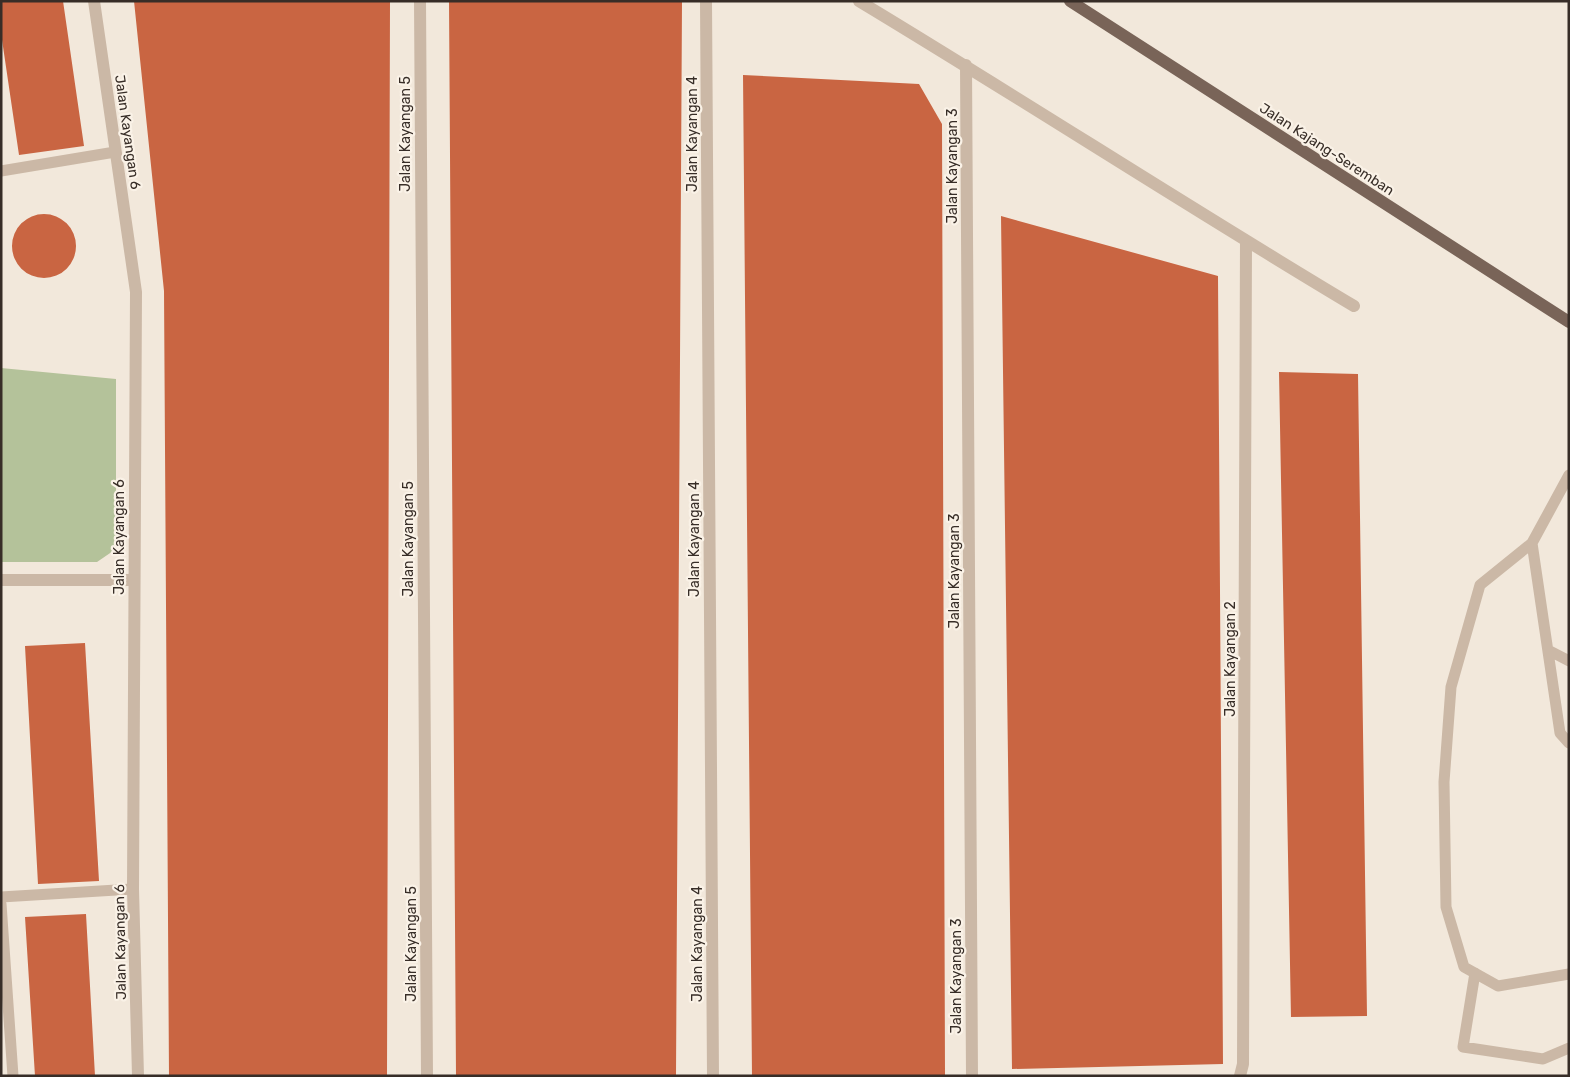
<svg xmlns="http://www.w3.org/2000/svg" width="1570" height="1077" font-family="Rubik,sans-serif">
<rect width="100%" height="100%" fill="#f2e8db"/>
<path fill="#b4c29a" d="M 1,368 L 116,379 L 116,549 L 97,562 L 1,562 Z"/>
<path fill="#c96542" d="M 1,1 L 63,1 L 84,146 L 19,155 L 1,33 Z
M 134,1 L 390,1 L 387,1076 L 169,1076 L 164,291 Z
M 449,1 L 682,1 L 676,1076 L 456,1076 Z
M 743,75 L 919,84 L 942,124 L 945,1076 L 752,1076 Z
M12 246a32 32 0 1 1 64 0a32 32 0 1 1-64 0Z
M 1001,216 L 1218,276 L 1223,1064 L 1012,1069 Z
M 1279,372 L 1358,374 L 1367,1016 L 1291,1017 Z
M 85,643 L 99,881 L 38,884 L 25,646 Z
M 86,914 L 95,1076 L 35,1076 L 25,917 Z"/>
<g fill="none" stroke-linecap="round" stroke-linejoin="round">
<path stroke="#cbb8a6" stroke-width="11" d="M 1,171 L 115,152
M 1569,475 L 1532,543 L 1560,733 L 1569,743
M 1532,543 L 1480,585 L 1451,687 L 1444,782 L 1446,907 L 1464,967 L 1498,986 L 1569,974
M 1548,650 L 1569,661
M 1,897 L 133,889
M 1,904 L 13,1076
M 1475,973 L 1463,1047 L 1543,1059 L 1569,1048"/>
<path stroke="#cbb8a6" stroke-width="12" d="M 94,1 L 136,292 L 133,889 L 138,1076
M 420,1 L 427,1076
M 706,1 L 713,1076
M 859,1 C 1025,101 1188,207 1354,306
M 966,65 L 972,1076
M 1,580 L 134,580
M 1240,1076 L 1243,1064 L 1246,242"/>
<path stroke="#796458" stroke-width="12" d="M 1070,1 L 1569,322"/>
</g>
<g text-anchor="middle" stroke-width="4.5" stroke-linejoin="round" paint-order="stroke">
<g font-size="14" fill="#372d27" stroke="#faf2e7">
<text transform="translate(128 132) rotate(82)" y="5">Jalan Kayangan 6</text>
<text transform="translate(405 134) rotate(-90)" y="5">Jalan Kayangan 5</text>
<text transform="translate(692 134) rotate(-90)" y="5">Jalan Kayangan 4</text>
<text transform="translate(1327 149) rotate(33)" y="5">Jalan Kajang-Seremban</text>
<text transform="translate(952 166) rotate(-90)" y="5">Jalan Kayangan 3</text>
<text transform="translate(119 537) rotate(-90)" y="5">Jalan Kayangan 6</text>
<text transform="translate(408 539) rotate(-90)" y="5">Jalan Kayangan 5</text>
<text transform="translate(694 539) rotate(-90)" y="5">Jalan Kayangan 4</text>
<text transform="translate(954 571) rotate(-90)" y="5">Jalan Kayangan 3</text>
<text transform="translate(1230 659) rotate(-90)" y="5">Jalan Kayangan 2</text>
<text transform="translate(120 942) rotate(-91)" y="5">Jalan Kayangan 6</text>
<text transform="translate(411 944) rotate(-90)" y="5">Jalan Kayangan 5</text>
<text transform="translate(697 944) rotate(-90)" y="5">Jalan Kayangan 4</text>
<text transform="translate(956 976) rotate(-90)" y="5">Jalan Kayangan 3</text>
</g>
</g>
<rect width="1570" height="1077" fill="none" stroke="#372d27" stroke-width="5"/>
</svg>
